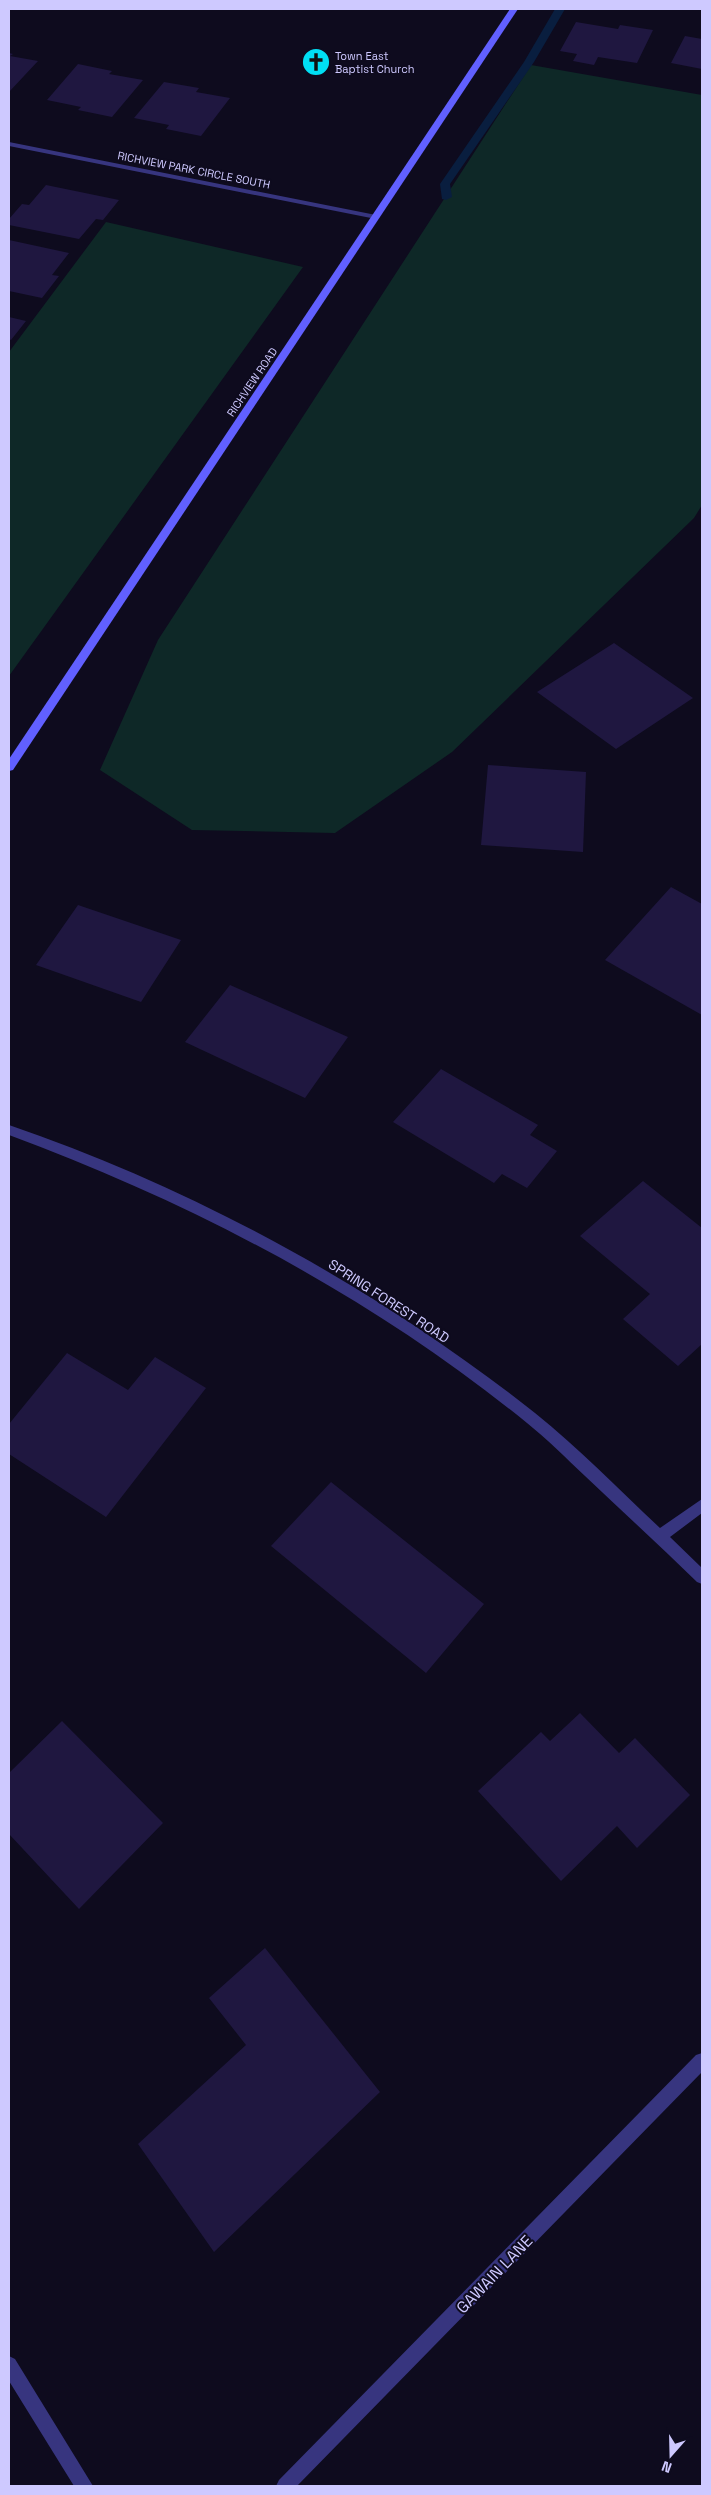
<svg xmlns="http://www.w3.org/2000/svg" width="711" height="2495" font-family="'Space Grotesk',sans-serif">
<rect width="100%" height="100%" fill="#0e0b1e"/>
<path fill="#0e2827" d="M 531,65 L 702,95 L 702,505 L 694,518 L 452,752 L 335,833 L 192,830 L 100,770 L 158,640 Z
M 106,222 L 303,267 L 9,676 L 9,352 Z"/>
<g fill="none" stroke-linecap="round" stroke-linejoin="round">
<path fill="#091e3f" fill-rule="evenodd" d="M 555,9 L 565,9 L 534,62 L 450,184 L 452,197 L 446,200 L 442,199 L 440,184 L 524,62 Z"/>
</g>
<path fill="#1f1740" d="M 576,22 L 618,29 L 620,25 L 653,30 L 637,63 L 598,57 L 594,65 L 573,61 L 577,54 L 560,51 Z
M 685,36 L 702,39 L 702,69 L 671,63 Z
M 9,53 L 13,54 L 10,56 L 38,61 L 9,92 Z
M 78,64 L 112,71 L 109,74 L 143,80 L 112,117 L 78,110 L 81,107 L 47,100 Z
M 164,82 L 199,88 L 196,92 L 230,98 L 201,136 L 166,129 L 169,125 L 134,118 Z
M 46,185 L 119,200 L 103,220 L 96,219 L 79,239 L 9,225 L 9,219 L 22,204 L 29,205 Z
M 9,240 L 69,253 L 52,275 L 59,276 L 42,298 L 9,291 Z
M 9,317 L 26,321 L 11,340 L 9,339 Z
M 614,643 L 693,698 L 616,749 L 537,692 Z
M 488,765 L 586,772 L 583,852 L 481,845 Z
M 671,887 L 702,904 L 702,1015 L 605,960 Z
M 78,905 L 181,940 L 141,1002 L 36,965 Z
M 230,985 L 348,1037 L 305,1098 L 185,1042 Z
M 441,1069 L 538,1125 L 530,1135 L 557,1151 L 527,1188 L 502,1174 L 494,1183 L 393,1122 Z
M 643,1181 L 702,1228 L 702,1344 L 678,1366 L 623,1319 L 650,1294 L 580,1236 Z
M 67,1353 L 128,1390 L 155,1357 L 206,1388 L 106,1517 L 9,1454 L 9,1424 Z
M 331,1482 L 484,1604 L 426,1673 L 271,1546 Z
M 580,1713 L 619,1753 L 635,1738 L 690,1795 L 637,1848 L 617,1826 L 561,1881 L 478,1791 L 541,1732 L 550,1741 Z
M 62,1721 L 163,1823 L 79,1909 L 9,1834 L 9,1773 Z
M 265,1948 L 380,2092 L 214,2252 L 138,2144 L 246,2045 L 209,1998 Z"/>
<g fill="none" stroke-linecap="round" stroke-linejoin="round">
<path fill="#37357f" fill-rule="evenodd" d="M 9,142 L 376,215 L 380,217 L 376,219 L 9,146 Z
M 9,1125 C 198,1190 378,1289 535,1413 C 579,1448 619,1490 660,1528 L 702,1499 L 702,1513 L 670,1537 L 702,1568 L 702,1584 L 697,1582 C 660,1546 622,1511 585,1476 C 566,1458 547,1439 527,1423 C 372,1297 195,1204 9,1135 Z
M 702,2053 L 702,2072 L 297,2486 L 276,2486 L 279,2480 L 696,2055 Z
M 9,2356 L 15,2359 L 93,2486 L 74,2486 L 9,2381 Z"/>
<path fill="#6160ff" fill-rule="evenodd" d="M 510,9 L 518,9 L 13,770 L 9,771 L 9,759 Z"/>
</g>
<defs>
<symbol id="church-disc" viewBox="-11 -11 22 22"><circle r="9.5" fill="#00dff4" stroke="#0e0b1e"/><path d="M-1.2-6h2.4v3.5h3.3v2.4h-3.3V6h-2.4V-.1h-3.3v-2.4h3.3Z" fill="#111"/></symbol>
</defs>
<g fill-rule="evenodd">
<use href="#church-disc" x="300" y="46" width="32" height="32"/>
</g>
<g text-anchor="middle" stroke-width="4" stroke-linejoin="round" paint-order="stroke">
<g font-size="11" fill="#cec9ff" stroke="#0e0b1e" text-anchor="start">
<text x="335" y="60">Town East<tspan x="335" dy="13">Baptist Church</tspan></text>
</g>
<g font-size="11" fill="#cec9ff" stroke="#0e0b1e">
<text transform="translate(194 170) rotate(11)" y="4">RICHVIEW PARK CIRCLE SOUTH</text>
<text transform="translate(252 382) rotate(-56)" y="4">RICHVIEW ROAD</text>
</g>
<g font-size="14" fill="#cec9ff" stroke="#0e0b1e">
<text transform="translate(389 1301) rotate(33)" y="5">SPRING FOREST ROAD</text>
</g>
<g font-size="16" fill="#cec9ff" stroke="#0e0b1e">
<text transform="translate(494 2274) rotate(-46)" y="6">GAWAIN LANE</text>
</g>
</g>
<rect width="711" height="2495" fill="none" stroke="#cec9ff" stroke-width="20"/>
<g transform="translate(671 2455) rotate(200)" stroke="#0e0b1e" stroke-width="4" paint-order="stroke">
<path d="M0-4L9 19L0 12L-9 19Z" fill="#cec9ff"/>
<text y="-8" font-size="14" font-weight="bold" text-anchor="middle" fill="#cec9ff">N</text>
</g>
</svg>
